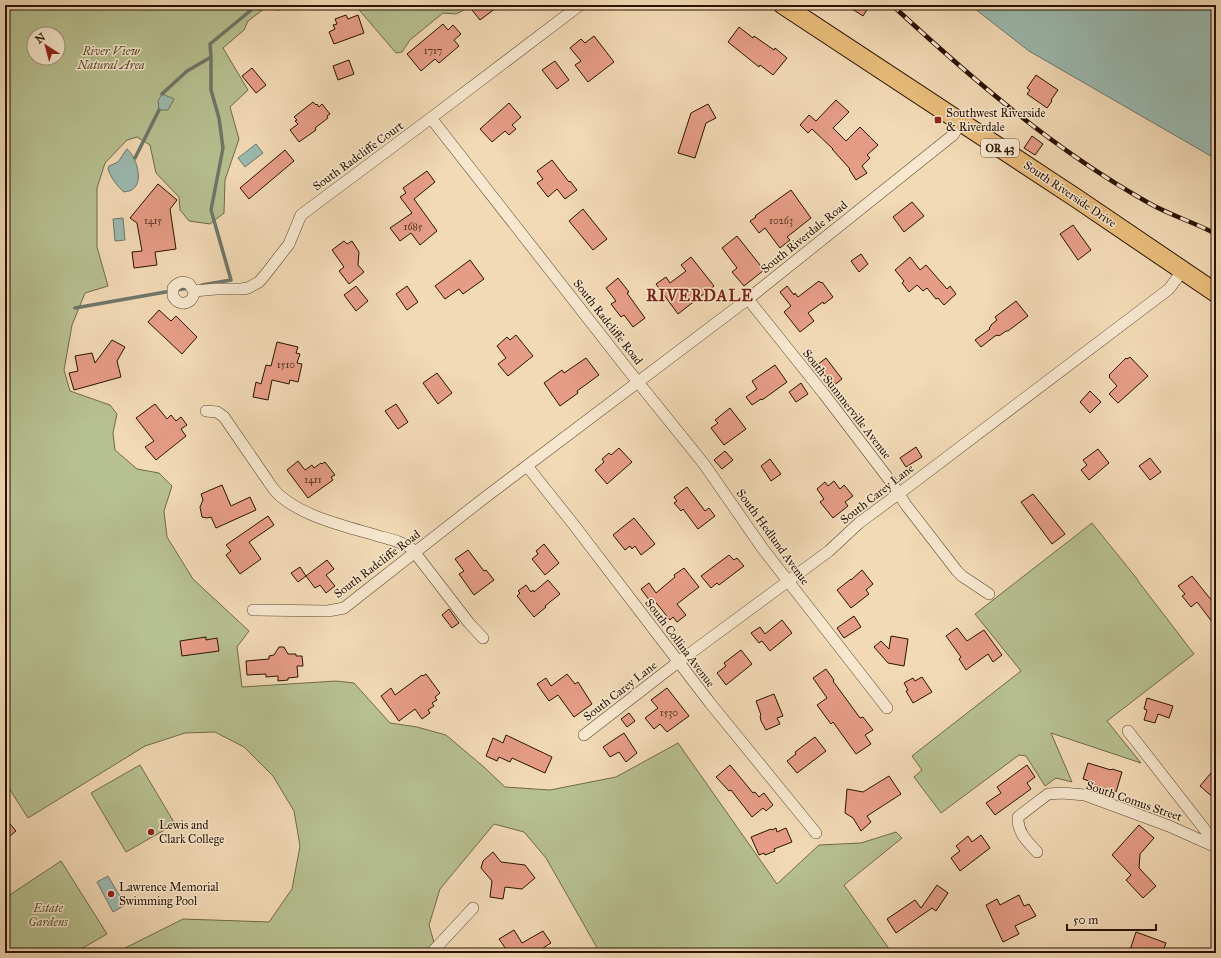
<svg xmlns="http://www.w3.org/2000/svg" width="1221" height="958" font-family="'IM FELL Great Primer',serif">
<rect width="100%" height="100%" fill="#f2dab5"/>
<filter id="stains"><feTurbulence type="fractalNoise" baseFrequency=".005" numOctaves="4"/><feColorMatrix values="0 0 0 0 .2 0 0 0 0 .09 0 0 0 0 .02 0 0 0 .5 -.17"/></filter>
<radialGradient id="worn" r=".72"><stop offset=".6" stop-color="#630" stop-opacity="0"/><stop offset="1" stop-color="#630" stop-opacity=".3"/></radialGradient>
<path fill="#b7c090" stroke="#706a48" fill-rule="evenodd" d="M 5,5 L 300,5 L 278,10 L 265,8 L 248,21 L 244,30 L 223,48 L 248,90 L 230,107 L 239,139 L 225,180 L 224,213 L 210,224 L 189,221 L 180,210 L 179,197 L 156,173 L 150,145 L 137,137 L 127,140 L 105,163 L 97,188 L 97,247 L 108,286 L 85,293 L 72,325 L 64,370 L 70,391 L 110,405 L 117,414 L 113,433 L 115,450 L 137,469 L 159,473 L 172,486 L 164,511 L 167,537 L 193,579 L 249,631 L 237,647 L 242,687 L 336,681 L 354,683 L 390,723 L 417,727 L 446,735 L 485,768 L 505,787 L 550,790 L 616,777 L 678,743 L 777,884 L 819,845 L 861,843 L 896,832 L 902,838 L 844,885 L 892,953 L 600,953 L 546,858 L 524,832 L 494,824 L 440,889 L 429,925 L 437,953 L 115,953 L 183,919 L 269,922 L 292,889 L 300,846 L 294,811 L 273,776 L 244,747 L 215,732 L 185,733 L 145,746 L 28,818 L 5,782 ZM 34,34 L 58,34 L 58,58 L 34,58 Z
M 355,5 L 462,5 L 464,10 L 456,14 L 443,13 L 410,40 L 402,52 L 396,53 Z
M 1092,523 L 1138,580 L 1138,581 L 1194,654 L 1107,721 L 1141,763 L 1051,733 L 1072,782 L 1056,778 L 1045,786 L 1026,756 L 1019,755 L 941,813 L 914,777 L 922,770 L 912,756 L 1021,671 L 975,614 Z
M 140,765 L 175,824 L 126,852 L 91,793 Z
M 61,861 L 107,934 L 74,953 L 5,953 L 5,898 Z"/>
<path fill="#9bbab0" stroke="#6d776a" d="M 970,5 L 1216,5 L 1216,159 L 1029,51 Z
M 162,94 L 174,99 L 168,110 L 159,110 L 158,101 Z
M 256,144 L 263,153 L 245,167 L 238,158 Z
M 127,149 C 136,156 144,181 133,189 C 131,191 128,191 124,192 C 117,186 111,178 108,169 L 109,166 L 118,162 Z
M 123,218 L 125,240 L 115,241 L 113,219 Z
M 108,876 L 125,905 L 113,912 L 97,882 Z"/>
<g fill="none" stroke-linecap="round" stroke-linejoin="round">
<path stroke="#6d776a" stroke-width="3.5" d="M 162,94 L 187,71 L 211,57
M 135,158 L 159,110
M 202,285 L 231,280 L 211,210 L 223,148 L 219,118 L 211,90 L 211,57 L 210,44 L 250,11 L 252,5
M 75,308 L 188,288"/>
</g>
<path fill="#e69d86" stroke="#291300" d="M 468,5 L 500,5 L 480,20 Z
M 846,5 L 870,5 L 863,16 Z
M 346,15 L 348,19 L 358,15 L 364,33 L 334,44 L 329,32 L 335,29 L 333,25 L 337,24 L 335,19 Z
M 443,24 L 448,30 L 453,25 L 461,34 L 454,40 L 459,46 L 439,63 L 435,59 L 421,71 L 407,54 Z
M 739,27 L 753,38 L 754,36 L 774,50 L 775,48 L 787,58 L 773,75 L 760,65 L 759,67 L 728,42 Z
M 594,36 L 614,62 L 588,82 L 575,65 L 581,61 L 570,48 L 581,39 L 585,43 Z
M 349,60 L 354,74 L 338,80 L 333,66 Z
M 555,61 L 569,80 L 557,89 L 542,70 Z
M 252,68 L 266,85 L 256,93 L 242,76 Z
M 1036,75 L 1058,90 L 1051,100 L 1052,101 L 1047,108 L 1027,94 L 1030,90 L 1027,88 Z
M 836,100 L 849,112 L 833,128 L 846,141 L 860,127 L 878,145 L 867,155 L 870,158 L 862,166 L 867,173 L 856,180 L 849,169 L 850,169 L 832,149 L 833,149 L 812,129 L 808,133 L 800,125 L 809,115 L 816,121 Z
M 313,102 L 316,105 L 317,104 L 319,107 L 322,104 L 330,114 L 327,116 L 328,118 L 315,128 L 316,130 L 299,142 L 290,130 L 298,124 L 295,121 L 297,120 L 294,117 Z
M 509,103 L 521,117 L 512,125 L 516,129 L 509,135 L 505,131 L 492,142 L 480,129 Z
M 708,104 L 716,118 L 706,123 L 695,158 L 678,153 L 691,113 Z
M 1032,136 L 1043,144 L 1035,155 L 1024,148 Z
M 285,150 L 294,161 L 249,199 L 240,188 Z
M 552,160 L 569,182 L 570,181 L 577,190 L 565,199 L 557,189 L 548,197 L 537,183 L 543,179 L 537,171 Z
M 427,171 L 435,182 L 414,199 L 437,231 L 420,245 L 411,233 L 400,241 L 390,228 L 412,213 L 400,197 L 406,193 L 403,188 Z
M 158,184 L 177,200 L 170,209 L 176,249 L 155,252 L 157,265 L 134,268 L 132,252 L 142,251 L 137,223 L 130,218 Z
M 791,190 L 811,218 L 787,237 L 790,240 L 780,248 L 765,228 L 759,233 L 750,221 L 756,217 L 755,216 Z
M 912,202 L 924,216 L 904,232 L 893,217 Z
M 583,209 L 607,239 L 593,250 L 569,221 Z
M 1073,225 L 1091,250 L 1078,260 L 1060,234 Z
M 737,236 L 764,270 L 744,286 L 732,272 L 737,268 L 722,248 Z
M 344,241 L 347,244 L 352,241 L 359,252 L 358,265 L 364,272 L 349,284 L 339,271 L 344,267 L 332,250 Z
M 861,254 L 868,264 L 859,272 L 851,261 Z
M 691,257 L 714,286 L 678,314 L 656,284 L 666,277 L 670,283 L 686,271 L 681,265 Z
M 910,257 L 920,270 L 926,265 L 947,289 L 950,286 L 956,294 L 944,305 L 938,298 L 936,299 L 927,288 L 923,291 L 917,285 L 909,292 L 902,283 L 904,281 L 895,270 Z
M 470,260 L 484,279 L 463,294 L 459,289 L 445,299 L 435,286 Z
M 618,278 L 629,292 L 627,293 L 645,318 L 633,327 L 624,315 L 621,317 L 611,304 L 616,301 L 606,288 Z
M 819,281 L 821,283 L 822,282 L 833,297 L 824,304 L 823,302 L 808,313 L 814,321 L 800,332 L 784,312 L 791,306 L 780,292 L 787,286 L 794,295 L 795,293 L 798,297 Z
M 356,286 L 368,301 L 356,311 L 344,295 Z
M 407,286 L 418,302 L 407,310 L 396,294 Z
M 1016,301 L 1028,316 L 1008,331 L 1006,331 L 999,336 L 998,335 L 995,336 L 981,347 L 975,340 L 990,329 L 989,328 L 991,326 L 991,325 L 997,320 L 995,317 Z
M 159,310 L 171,321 L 176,316 L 197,337 L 182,354 L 148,322 Z
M 516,335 L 533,356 L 508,376 L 498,364 L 506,358 L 497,346 L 507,337 L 510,340 Z
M 112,340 L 125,347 L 117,361 L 121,377 L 74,390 L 69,373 L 78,371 L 75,356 L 92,353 L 95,363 Z
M 277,342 L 298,347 L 296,353 L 300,354 L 297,363 L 302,364 L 298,382 L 290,380 L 289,384 L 272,380 L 268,400 L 253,397 L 256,382 L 261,384 L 266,365 L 271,366 Z
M 1130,357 L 1148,376 L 1118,403 L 1109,394 L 1117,386 L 1109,377 L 1110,376 L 1109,375 L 1126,358 L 1127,359 Z
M 586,358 L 599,375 L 577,391 L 578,393 L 560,406 L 544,383 L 562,370 L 564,373 Z
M 826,358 L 842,379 L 833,386 L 817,365 Z
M 775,365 L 787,382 L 762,400 L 761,399 L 752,405 L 746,397 L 757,389 L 752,381 Z
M 437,373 L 452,393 L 438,404 L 423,383 Z
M 801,383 L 808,394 L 796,402 L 789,392 Z
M 1090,391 L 1101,402 L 1090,413 L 1080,402 Z
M 155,404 L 167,419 L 171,415 L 176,421 L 181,417 L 187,425 L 181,429 L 186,436 L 156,460 L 145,447 L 154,441 L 136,418 Z
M 396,404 L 408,422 L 398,429 L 385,411 Z
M 730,408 L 746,429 L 724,445 L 711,428 L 718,423 L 715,420 Z
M 916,447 L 922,457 L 906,467 L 900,458 Z
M 619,448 L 632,462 L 607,484 L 595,470 L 604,462 L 602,459 L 609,453 L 611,455 Z
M 1098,449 L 1109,463 L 1089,480 L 1081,470 L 1087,465 L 1083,460 Z
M 725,451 L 733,460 L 722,469 L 714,460 Z
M 1150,458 L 1161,472 L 1150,480 L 1139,466 Z
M 770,459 L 781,474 L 771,481 L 761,466 Z
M 298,461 L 305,470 L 312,465 L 314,468 L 321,463 L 322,464 L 325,462 L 335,475 L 331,477 L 333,480 L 308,498 L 287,470 Z
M 834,481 L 840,489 L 844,485 L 853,496 L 845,502 L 848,506 L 833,518 L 820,502 L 824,499 L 817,489 L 825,482 L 828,486 Z
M 222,485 L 231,506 L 250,497 L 256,510 L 216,528 L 211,517 L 207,518 L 202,517 L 200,507 L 203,500 L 201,494 Z
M 687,487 L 705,511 L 709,508 L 715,516 L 698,529 L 683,509 L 681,511 L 674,503 L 677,501 L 674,497 Z
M 1033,494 L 1065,534 L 1052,544 L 1021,502 Z
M 268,516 L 274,525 L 249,542 L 261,559 L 240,574 L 226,555 L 231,551 L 226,545 Z
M 634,518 L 655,544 L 641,555 L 635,546 L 632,549 L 630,546 L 625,550 L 613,535 Z
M 544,544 L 559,563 L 545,575 L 532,559 L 538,554 L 536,551 Z
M 468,550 L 484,571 L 486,570 L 494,580 L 474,595 L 459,574 L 464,571 L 455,559 Z
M 729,555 L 734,560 L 737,558 L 744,566 L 719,585 L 717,583 L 711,588 L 701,576 Z
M 327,560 L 334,569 L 326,575 L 335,586 L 326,593 L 320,585 L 315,588 L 306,576 Z
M 300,567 L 306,576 L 298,582 L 291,573 Z
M 684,568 L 699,587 L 677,604 L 686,615 L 677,622 L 673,617 L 670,620 L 653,599 L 650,601 L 641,589 L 649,583 L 656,593 L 675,577 L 674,575 Z
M 862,570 L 873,584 L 866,590 L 869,594 L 851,608 L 837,590 L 851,579 L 851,580 Z
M 1192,576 L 1216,606 L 1216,627 L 1197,602 L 1191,607 L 1182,596 L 1185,594 L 1178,586 Z
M 548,580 L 560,594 L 545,606 L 546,607 L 534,617 L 517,596 L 520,593 L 518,591 L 526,585 L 531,592 L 533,590 L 534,592 Z
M 449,609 L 459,623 L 452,628 L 442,615 Z
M 854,616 L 861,627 L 844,638 L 837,628 Z
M 782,620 L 792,633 L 770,651 L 762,641 L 759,643 L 751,633 L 760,627 L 765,634 Z
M 957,628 L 967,641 L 984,630 L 1002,655 L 993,662 L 988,654 L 966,670 L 959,659 L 961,657 L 946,636 Z
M 891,636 L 908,639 L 904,666 L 888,663 L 874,647 L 881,641 L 889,649 Z
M 206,637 L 206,640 L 217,638 L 219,651 L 182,656 L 180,641 Z
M 279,647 L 284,647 L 288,654 L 296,654 L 296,656 L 302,656 L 303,666 L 297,666 L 298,677 L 288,678 L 288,680 L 278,681 L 278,676 L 266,677 L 266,674 L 247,675 L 246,661 L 269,659 L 269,656 L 274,655 Z
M 741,650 L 752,664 L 726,685 L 717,673 L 726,666 L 724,663 Z
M 826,669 L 834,680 L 833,681 L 860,718 L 863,717 L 873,730 L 865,735 L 871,744 L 856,754 L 833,722 L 831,724 L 817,705 L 827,698 L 813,678 Z
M 426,674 L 440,693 L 435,697 L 437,700 L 432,703 L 434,706 L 428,710 L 430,713 L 422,719 L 415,709 L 399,721 L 381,696 L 391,688 L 395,695 L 422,675 L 423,676 Z
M 567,674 L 575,684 L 578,682 L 592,704 L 574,717 L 558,695 L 549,701 L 537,684 L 546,678 L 551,686 Z
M 922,677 L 932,692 L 913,703 L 906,691 L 908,690 L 904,683 L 913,678 L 915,681 Z
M 667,688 L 689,716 L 667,732 L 660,724 L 654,729 L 645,718 L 658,708 L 651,700 Z
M 774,694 L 783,716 L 777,718 L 780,724 L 766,730 L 761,721 L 760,716 L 761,715 L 756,701 Z
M 1147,698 L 1173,706 L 1169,718 L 1158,714 L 1155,723 L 1144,720 L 1147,710 L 1144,709 Z
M 629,713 L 635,721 L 627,727 L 621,719 Z
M 624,733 L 637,753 L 626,762 L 619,752 L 610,757 L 603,747 Z
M 506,735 L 552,757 L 545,773 L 512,758 L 510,762 L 499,757 L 497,761 L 486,756 L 493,738 L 503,743 Z
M 815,737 L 826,751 L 797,773 L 787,761 L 796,754 L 795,752 Z
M 1088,763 L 1111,770 L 1112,769 L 1122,772 L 1116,792 L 1088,783 L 1089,781 L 1083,779 Z
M 730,765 L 753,793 L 755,792 L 759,797 L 764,793 L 773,805 L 766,811 L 763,808 L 752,817 L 731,790 L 729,791 L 716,777 Z
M 1027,765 L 1035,777 L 1027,783 L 1031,789 L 995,815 L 986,803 L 1001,793 L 997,787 Z
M 1216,767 L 1216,800 L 1200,786 Z
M 889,776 L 901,794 L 867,816 L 871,822 L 861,831 L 853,818 L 845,813 L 847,789 L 863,792 Z
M 5,818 L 16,831 L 5,840 Z
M 1139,825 L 1154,838 L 1140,854 L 1139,868 L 1156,886 L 1143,898 L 1126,880 L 1131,875 L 1112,855 Z
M 776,828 L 777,832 L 786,828 L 792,842 L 774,849 L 775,851 L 765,855 L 764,853 L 759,855 L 751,837 L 771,829 L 772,830 Z
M 981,835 L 990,848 L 960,871 L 951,858 L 960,851 L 956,846 L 968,836 L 972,842 Z
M 493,852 L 501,862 L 525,865 L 535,878 L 522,889 L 505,887 L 503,899 L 490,897 L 492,881 L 481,868 L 483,861 Z
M 937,885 L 948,893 L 936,911 L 932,908 L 896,933 L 887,919 L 915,900 L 921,908 Z
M 1019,895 L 1024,906 L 1029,904 L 1036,916 L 1015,926 L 1019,934 L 1003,942 L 986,905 L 997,899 L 1000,905 Z
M 514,930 L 522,943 L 543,931 L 551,943 L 535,953 L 506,953 L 508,952 L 499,939 Z
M 1136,932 L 1166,943 L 1162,953 L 1138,953 L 1130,950 Z"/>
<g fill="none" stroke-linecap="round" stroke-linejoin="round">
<defs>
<path id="minor" d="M 580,5 L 431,118 L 629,371 L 704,464 L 763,549 L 887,708
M 194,291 L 189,284 C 183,281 178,282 173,288 L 173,296 C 179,308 194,304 194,291 L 216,289 L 241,289 L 248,288 L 259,282 L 265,275 L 289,244 L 301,215 L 431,118
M 748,299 L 824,394 L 891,482 L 906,505 L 957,571 L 962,576 L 989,594
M 206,411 L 217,412 L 224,417 L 268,481 C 271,486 275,491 279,495 C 304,517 344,526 375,535 C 388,539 402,541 412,549 L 469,623 L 483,638
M 527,466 L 574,525 L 710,703 L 816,833
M 253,610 L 328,611 L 344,608 L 349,604 L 483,499 L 748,299 L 953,135 L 961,123
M 1128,731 L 1216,844
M 584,735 L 673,666 L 829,551 L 859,523 L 909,486 L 1169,289 L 1183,270
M 1037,852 C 1027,841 1017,832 1018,817 L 1048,794 L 1062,793 L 1085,795 L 1169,826 L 1216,847
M 433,953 L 435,949 L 473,908"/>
<path id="primary" d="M 783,5 L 1076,198 L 1216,293"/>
</defs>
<use href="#minor" stroke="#5b452d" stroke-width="12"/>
<use href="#primary" stroke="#291300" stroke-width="20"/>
<use href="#minor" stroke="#f7e7cf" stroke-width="11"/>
<use href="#primary" stroke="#e9bd7a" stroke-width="18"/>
<defs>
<path id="rail" d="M 892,5 C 971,78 1053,149 1147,202 C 1169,215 1194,222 1216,234"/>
</defs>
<use href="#rail" stroke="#291300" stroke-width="4.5"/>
<use href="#rail" stroke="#f7e7cf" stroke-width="3" stroke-dasharray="9" stroke-linecap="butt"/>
</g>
<g fill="#8f2418" stroke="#f7e7cf" stroke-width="1.5">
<rect x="934" y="116" width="8" height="8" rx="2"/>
<circle cx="151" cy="832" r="4"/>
<circle cx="111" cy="894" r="4"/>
</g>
<g text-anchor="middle" stroke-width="3" stroke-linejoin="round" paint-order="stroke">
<g font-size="10" fill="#583622">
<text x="433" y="54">1717</text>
<text x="153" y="224">1415</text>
<text x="781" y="224">10263</text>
<text x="413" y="230">1685</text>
<text x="286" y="368">1510</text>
<text x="313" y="483">1411</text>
<text x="669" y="716">1530</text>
</g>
<rect fill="#f7e7cf" stroke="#67533e" stroke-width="1" x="981" y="139" width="38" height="18" rx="3"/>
<g font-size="11" font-weight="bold" fill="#291300">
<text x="1000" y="152">OR 43</text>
</g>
<g font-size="12" font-style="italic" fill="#5b5032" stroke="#f7e7cf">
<text x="111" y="55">River View<tspan x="111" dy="14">Natural Area</tspan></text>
<text x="48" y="912">Estate<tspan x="48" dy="14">Gardens</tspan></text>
</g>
<g font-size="12" fill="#291300" stroke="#f7e7cf" text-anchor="start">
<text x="946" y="117">Southwest Riverside<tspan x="946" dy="14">&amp; Riverdale</tspan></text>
<text x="159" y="829">Lewis and<tspan x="159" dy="14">Clark College</tspan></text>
<text x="119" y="891">Lawrence Memorial<tspan x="119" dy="14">Swimming Pool</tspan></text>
</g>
<g font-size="12" fill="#291300" stroke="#f7e7cf">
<text transform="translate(358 156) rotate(-36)" y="4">South Radcliffe Court</text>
<text transform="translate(1070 194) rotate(34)" y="4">South Riverside Drive</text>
<text transform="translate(804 237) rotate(-39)" y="4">South Riverdale Road</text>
<text transform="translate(608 322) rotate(52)" y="4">South Radcliffe Road</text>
<text transform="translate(847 404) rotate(52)" y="4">South Summerville Avenue</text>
<text transform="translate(877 494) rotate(-38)" y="4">South Carey Lane</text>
<text transform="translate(773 537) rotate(54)" y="4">South Hedlund Avenue</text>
<text transform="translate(377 564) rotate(-37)" y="4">South Radcliffe Road</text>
<text transform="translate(680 643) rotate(53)" y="4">South Collina Avenue</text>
<text transform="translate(620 691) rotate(-38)" y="4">South Carey Lane</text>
<text transform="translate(1134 801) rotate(19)" y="4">South Comus Street</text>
</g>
<g font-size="16" font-weight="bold" letter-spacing="1" fill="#7a1f14" stroke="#f7e7cf">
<text x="700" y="301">RIVERDALE</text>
</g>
</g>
<rect width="1221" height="958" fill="none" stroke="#f2dab5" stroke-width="20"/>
<rect x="6" y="6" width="1209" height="946" fill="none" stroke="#291300" stroke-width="2"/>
<rect x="10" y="10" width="1201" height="938" fill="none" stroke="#291300"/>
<g transform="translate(46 46) rotate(324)"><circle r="19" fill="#f7e7cf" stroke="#a5927c"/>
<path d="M0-3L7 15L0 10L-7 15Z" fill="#8f2418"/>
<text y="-6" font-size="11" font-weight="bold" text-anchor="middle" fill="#291300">N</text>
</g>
<path d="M1067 924v6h89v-6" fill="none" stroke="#291300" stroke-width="2"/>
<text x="1073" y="924" font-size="12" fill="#291300" stroke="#f7e7cf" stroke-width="3" paint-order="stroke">50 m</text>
<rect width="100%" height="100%" filter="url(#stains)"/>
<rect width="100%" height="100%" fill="url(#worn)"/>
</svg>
